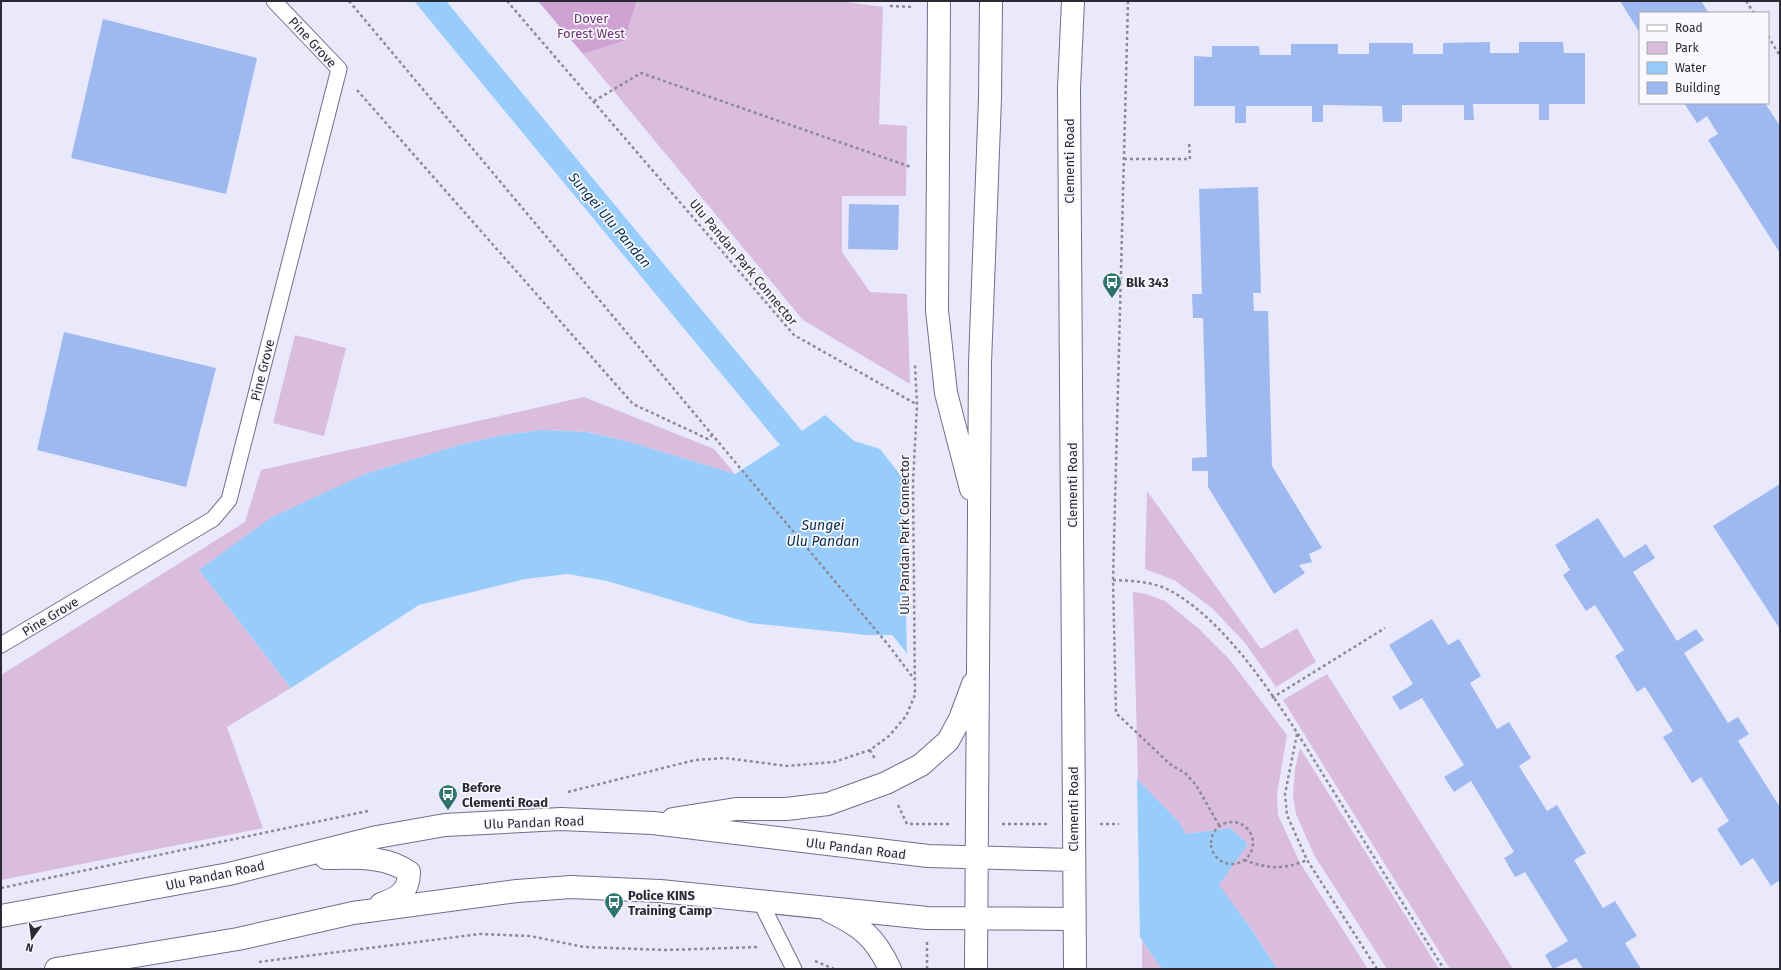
<svg xmlns="http://www.w3.org/2000/svg" width="1781" height="970" font-family="'Fira Sans',sans-serif">
<rect width="100%" height="100%" fill="#e9e9fb"/>
<path fill="#dabcdd" d="M 637,1 L 839,1 L 883,7 L 879,124 L 907,126 L 906,196 L 842,196 L 842,252 L 870,292 L 907,294 L 910,384 L 803,320 L 583,54 L 624,41 Z
M 295,335 L 346,348 L 324,436 L 273,423 Z
M 584,397 L 714,449 L 735,474 L 630,442 L 588,432 L 542,430 L 504,435 L 463,444 L 365,474 L 199,570 L 291,688 L 227,727 L 263,828 L 1,880 L 1,675 L 245,522 L 261,470 Z
M 1147,491 L 1261,649 L 1297,628 L 1316,662 L 1276,687 L 1245,643 L 1212,608 L 1174,580 L 1145,569 Z
M 1133,592 L 1146,594 L 1165,601 L 1198,628 L 1229,659 L 1287,735 L 1277,794 L 1278,815 L 1300,863 L 1368,969 L 1277,969 L 1252,930 L 1218,885 L 1248,844 L 1230,828 L 1186,834 L 1179,822 L 1138,780 Z
M 1327,674 L 1513,969 L 1450,969 L 1283,700 Z
M 1300,748 L 1439,969 L 1387,969 L 1314,855 L 1296,814 L 1293,795 L 1295,769 Z
M 1142,940 L 1162,969 L 1142,969 Z"/>
<path fill="#cfa2d3" d="M 538,1 L 637,1 L 624,41 L 583,54 Z"/>
<path fill="#98cdfb" d="M 414,1 L 446,1 L 802,431 L 825,415 L 854,441 L 880,449 L 1138,780 L 1179,822 L 1186,834 L 1230,828 L 1248,844 L 1219,885 L 1252,930 L 1277,969 L 1162,969 L 1142,940 L 892,635 L 867,635 L 750,623 L 607,581 L 568,574 L 525,579 L 419,605 L 291,688 L 199,570 L 272,517 L 365,474 L 463,444 L 504,435 L 542,430 L 587,432 L 630,442 L 735,474 L 780,445 Z"/>
<path fill="#e9e9fb" d="M 903,479 L 908,482 L 1137,776 L 1140,941 L 907,656 Z"/>
<path fill="#9eb9f0" d="M 1620,1 L 1701,1 L 1709,13 L 1640,13 L 1640,33 Z
M 103,19 L 257,58 L 226,194 L 71,158 Z
M 1490,42 L 1490,53 L 1519,53 L 1519,42 L 1563,42 L 1564,53 L 1585,53 L 1585,104 L 1549,104 L 1549,120 L 1539,120 L 1539,104 L 1473,104 L 1474,120 L 1464,120 L 1464,105 L 1402,105 L 1402,122 L 1383,122 L 1382,106 L 1323,105 L 1323,122 L 1312,122 L 1312,106 L 1246,106 L 1246,123 L 1235,123 L 1235,106 L 1194,106 L 1194,56 L 1212,57 L 1212,46 L 1259,46 L 1260,55 L 1291,55 L 1291,44 L 1338,44 L 1338,54 L 1369,54 L 1369,43 L 1413,43 L 1413,54 L 1443,54 L 1443,43 Z
M 1684,103 L 1765,103 L 1780,126 L 1780,253 L 1708,140 L 1718,134 L 1713,126 L 1707,116 L 1697,123 Z
M 1258,187 L 1261,293 L 1253,293 L 1254,311 L 1268,311 L 1272,466 L 1322,548 L 1309,554 L 1312,562 L 1299,565 L 1305,573 L 1274,594 L 1208,487 L 1208,471 L 1192,471 L 1192,458 L 1207,457 L 1203,318 L 1193,318 L 1192,294 L 1202,294 L 1199,189 Z
M 849,204 L 899,205 L 898,250 L 848,249 Z
M 64,332 L 216,368 L 186,487 L 37,450 Z
M 1780,484 L 1780,629 L 1713,526 Z
M 1598,518 L 1624,558 L 1646,544 L 1655,558 L 1633,572 L 1677,641 L 1696,629 L 1704,640 L 1684,653 L 1728,723 L 1738,717 L 1749,734 L 1738,741 L 1780,807 L 1780,880 L 1771,886 L 1753,858 L 1741,866 L 1717,829 L 1729,821 L 1701,777 L 1692,783 L 1663,737 L 1673,731 L 1645,687 L 1637,692 L 1615,656 L 1624,650 L 1595,605 L 1586,611 L 1563,575 L 1570,570 L 1555,545 Z
M 1432,619 L 1448,645 L 1459,639 L 1481,676 L 1470,683 L 1497,729 L 1509,722 L 1531,758 L 1519,766 L 1547,811 L 1557,805 L 1586,853 L 1574,860 L 1603,908 L 1615,901 L 1637,936 L 1625,943 L 1641,969 L 1583,969 L 1576,958 L 1553,969 L 1545,955 L 1568,941 L 1525,872 L 1515,877 L 1504,858 L 1514,852 L 1471,781 L 1454,792 L 1444,777 L 1464,765 L 1422,698 L 1400,710 L 1392,697 L 1413,684 L 1389,645 Z"/>
<g fill="none" stroke-linecap="round" stroke-linejoin="round">
<defs>
<path id="lane" d="M 1,645 L 213,519 L 229,500 L 339,69 L 274,1
M 760,901 L 794,969"/>
<path id="primary" d="M 939,1 L 937,310 L 946,393 L 971,489
M 1073,1 L 1069,89 L 1075,969
M 673,819 L 736,809 L 786,809 L 828,804 L 886,783 L 921,765 L 948,741 L 960,719 L 973,684
M 326,858 C 354,858 385,855 409,872 C 409,892 398,898 381,904
M 829,911 C 861,926 875,937 890,969
M 1,916 L 229,874 L 377,837 L 445,825 L 561,819 L 653,823 L 928,856 L 1073,860
M 56,969 L 238,939 L 353,913 L 517,891 L 571,887 L 660,891 L 927,918 L 1074,919
M 976,969 L 980,363 L 990,98 L 991,1"/>
</defs>
<use href="#lane" stroke="#6f708a" stroke-width="17"/>
<use href="#primary" stroke="#6f708a" stroke-width="24"/>
<path stroke="#8a8a98" stroke-width="2.5" stroke-dasharray="3 3" stroke-linecap="butt" d="M 349,1 L 890,647 L 914,679
M 507,1 L 794,335 L 916,404
M 1128,1 L 1113,580 L 1116,713 L 1171,765 L 1185,773 L 1196,785 L 1219,825
M 1746,1 L 1754,13
M 890,6 L 914,7
M 1768,36 L 1780,56
M 357,90 L 633,404 L 708,439 L 713,434
M 594,101 L 641,73 L 911,167
M 1124,159 L 1190,159 L 1189,141
M 1113,580 C 1132,581 1151,581 1169,590 C 1238,627 1296,732 1337,797 C 1372,854 1408,912 1444,969
M 1272,698 L 1385,628
M 1297,734 L 1285,794 L 1287,815 L 1307,860 L 1377,969
M 870,750 L 875,759
M 568,792 L 695,760 L 725,758 L 787,766 L 834,762 L 870,750 L 889,736 L 906,716 L 915,695 L 913,483 L 917,405 L 915,365
M 898,805 L 907,824 L 951,824
M1211 843a21 21 0 1 1 42 0a21 21 0 1 1-42 0Z
M 1002,824 L 1049,824
M 1100,824 L 1119,824
M 1244,860 C 1270,869 1282,870 1307,860
M 1,888 L 368,811
M 815,961 L 834,969
M 259,962 L 480,934 L 530,936 L 584,947 L 666,950 L 759,947
M 927,969 L 927,942"/>
<use href="#lane" stroke="#fff" stroke-width="15"/>
<use href="#primary" stroke="#fff" stroke-width="22"/>
</g>
<defs>
<symbol id="bus-pin" viewBox="-11 -11 22 30"><path d="M0 17L-7.5 6A9.5 9.5 0 1 1 7.5 6Z" fill="#2d756e" stroke="#f8f8fe"/><path d="M-5-6H5V4H4V6H2V4H-2V6H-4V4H-5ZM-3.5-4V0h7V-4ZM-3.5 1.2v1.5H-2V1.2ZM2 1.2v1.5H3.5V1.2Z" fill="#fff"/></symbol>
</defs>
<g fill-rule="evenodd">
<use href="#bus-pin" x="1101" y="271" width="22" height="30"/>
<use href="#bus-pin" x="437" y="783" width="22" height="30"/>
<use href="#bus-pin" x="603" y="891" width="22" height="30"/>
</g>
<g text-anchor="middle" stroke-width="3.5" stroke-linejoin="round" paint-order="stroke">
<g font-size="13" fill="#6a3471" stroke="#f8f8fe">
<text x="591" y="23">Dover<tspan x="591" dy="15">Forest West</tspan></text>
</g>
<g font-size="13" fill="#2a2a35" stroke="#f8f8fe">
<text transform="translate(313 42) rotate(47)" y="5">Pine Grove</text>
<text transform="translate(1069 161) rotate(-90)" y="5">Clementi Road</text>
<text transform="translate(744 262) rotate(50)" y="5">Ulu Pandan Park Connector</text>
<text transform="translate(262 370) rotate(-76)" y="5">Pine Grove</text>
<text transform="translate(1072 485) rotate(-90)" y="5">Clementi Road</text>
<text transform="translate(904 535) rotate(-90)" y="5">Ulu Pandan Park Connector</text>
<text transform="translate(50 616) rotate(-31)" y="5">Pine Grove</text>
<text transform="translate(1073 809) rotate(-90)" y="5">Clementi Road</text>
<text transform="translate(534 822) rotate(-2)" y="5">Ulu Pandan Road</text>
<text transform="translate(856 848) rotate(7)" y="5">Ulu Pandan Road</text>
<text transform="translate(215 875) rotate(-12)" y="5">Ulu Pandan Road</text>
</g>
<g font-size="13" font-weight="bold" fill="#2a2a35" stroke="#f8f8fe" text-anchor="start">
<text x="1126" y="287">Blk 343</text>
<text x="462" y="792">Before<tspan x="462" dy="15">Clementi Road</tspan></text>
<text x="628" y="900">Police KINS<tspan x="628" dy="15">Training Camp</tspan></text>
</g>
<g font-size="14" font-style="italic" fill="#062f4d" stroke="#f8f8fe">
<text transform="translate(610 220) rotate(50)" y="5">Sungei Ulu Pandan</text>
<text x="823" y="530">Sungei<tspan x="823" dy="16">Ulu Pandan</tspan></text>
</g>
</g>
<rect width="1781" height="970" fill="none" stroke="#2a2a35" stroke-width="4"/>
<rect x="1639" y="12" width="130" height="92" fill="#f8f8fe" stroke="#a6a6ae"/>
<rect x="1647" y="25" width="20" height="6" fill="#ffffff" stroke="#a6a6ae"/>
<text x="1675" y="32" font-size="12" fill="#2a2a35">Road</text>
<rect x="1647" y="42" width="20" height="12" fill="#dabcdd" stroke="#a6a6ae"/>
<text x="1675" y="52" font-size="12" fill="#2a2a35">Park</text>
<rect x="1647" y="62" width="20" height="12" fill="#98cdfb" stroke="#a6a6ae"/>
<text x="1675" y="72" font-size="12" fill="#2a2a35">Water</text>
<rect x="1647" y="82" width="20" height="12" fill="#9eb9f0" stroke="#a6a6ae"/>
<text x="1675" y="92" font-size="12" fill="#2a2a35">Building</text>
<g transform="translate(32 938) rotate(194)" stroke="#f8f8fe" stroke-width="3" paint-order="stroke">
<path d="M0-3L7 15L0 10L-7 15Z" fill="#2a2a35"/>
<text y="-6" font-size="11" font-weight="bold" text-anchor="middle" fill="#2a2a35">N</text>
</g>
</svg>
